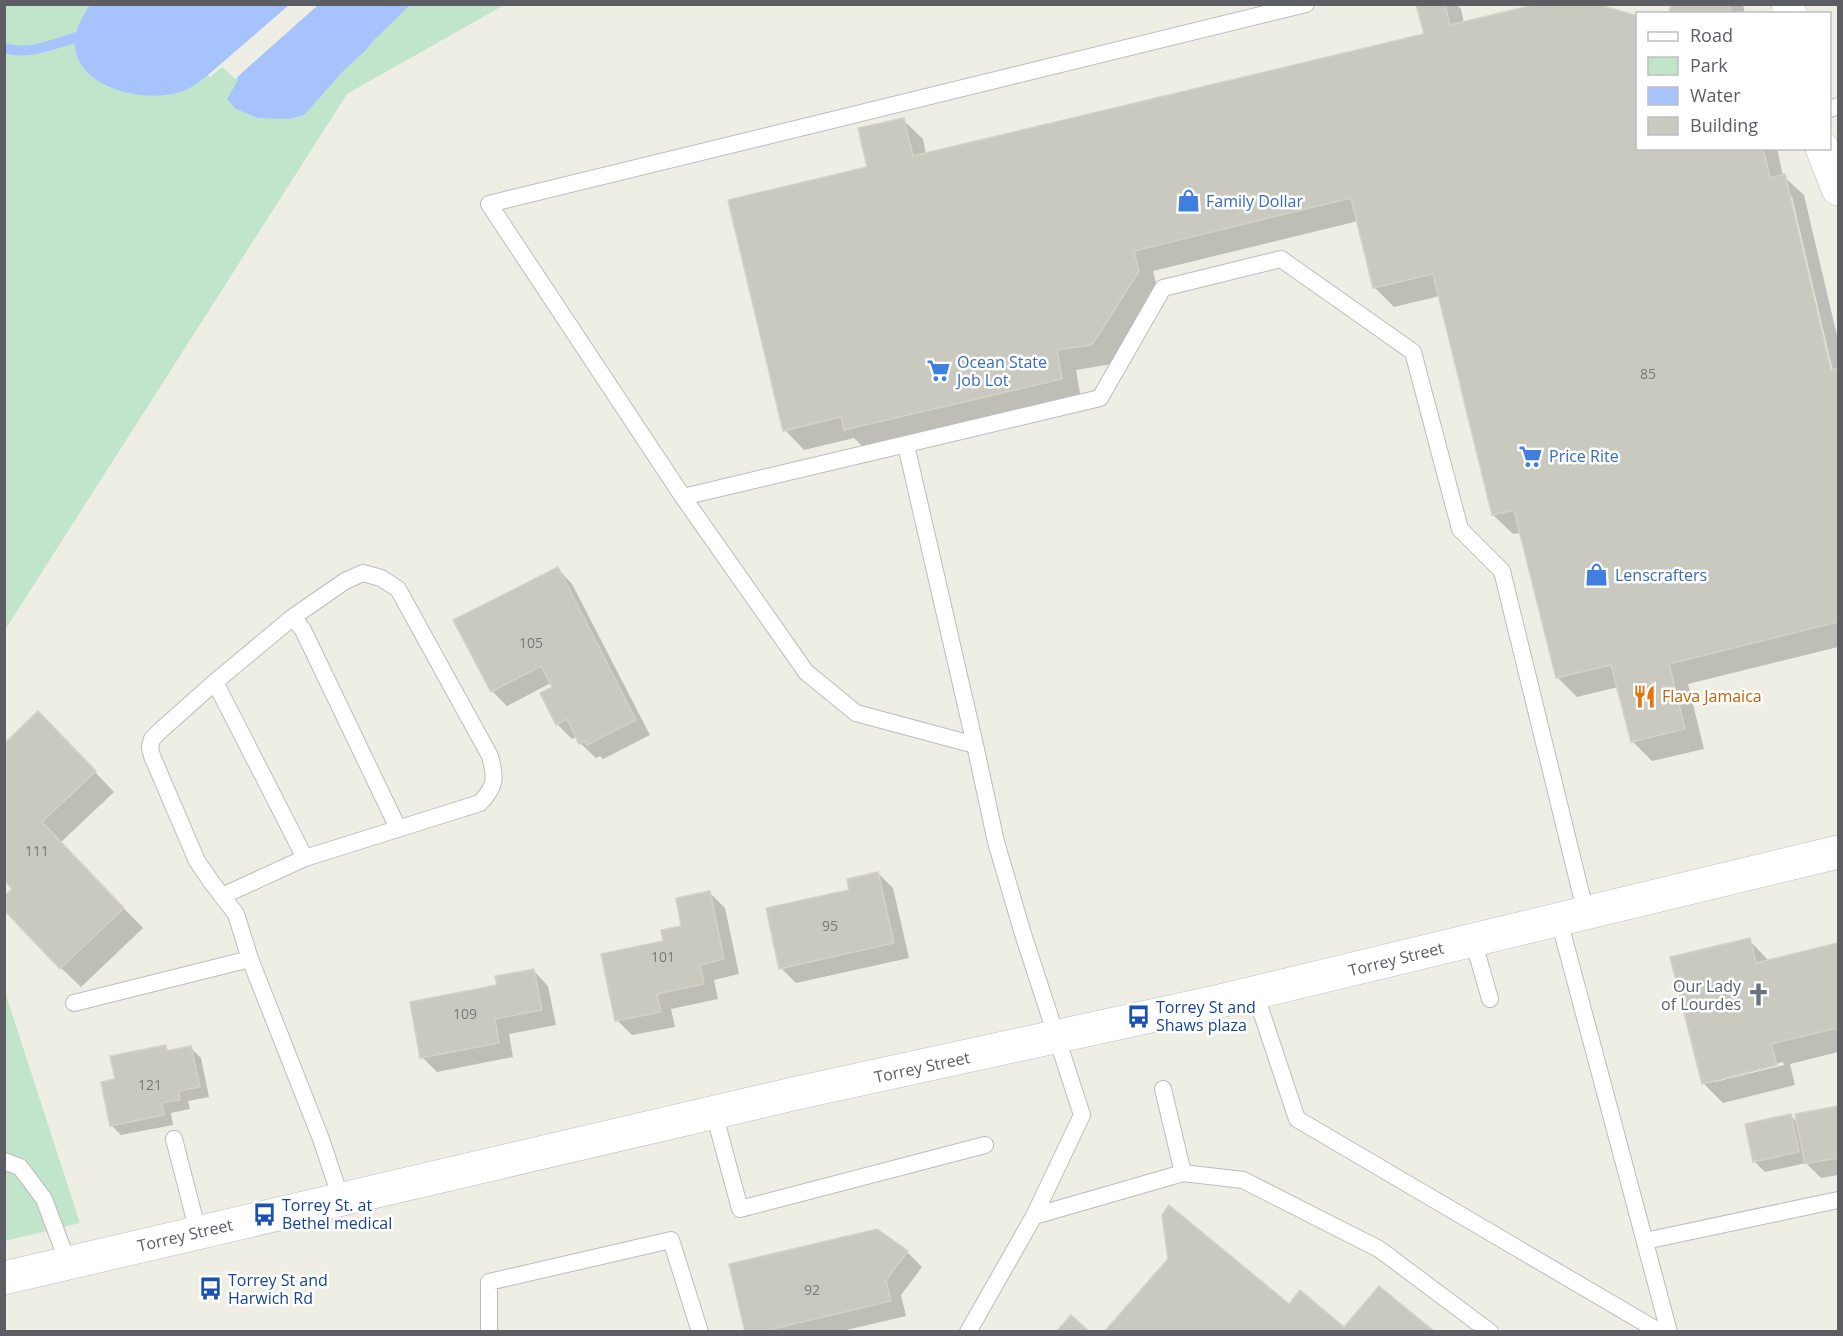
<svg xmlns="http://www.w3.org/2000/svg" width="1843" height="1336" font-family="'Open Sans',sans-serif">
<rect width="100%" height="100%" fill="#eeeee4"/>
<path fill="#c1e5ca" d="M 5,5 L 504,5 L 347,94 L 5,630 Z
M 4,989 L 80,1223 L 5,1241 L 4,1241 Z"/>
<path fill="#a6c3fd" d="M 90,5 L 410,5 L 375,39 L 364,52 L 345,69 L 304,115 L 290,119 L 258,118 L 236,109 L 227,99 L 238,80 L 237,75 L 222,63 C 209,74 196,87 180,92 C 146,103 81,90 75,48 C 73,32 82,17 90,5 Z"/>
<path fill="#eeeee4" d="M 289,5 L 318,5 L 235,79 L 222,67 L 210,77 L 208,75 Z"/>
<path fill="#0003" fill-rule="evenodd" d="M 1418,4 L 1456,4 L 1461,9 L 1464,24 L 1638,148 L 1777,148 L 1783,176 L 1804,195 L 1838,340 L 1838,647 L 1688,684 L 1704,749 L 1652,761 L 1632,741 L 1618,687 L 1577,697 L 1557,677 L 1521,533 L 1513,534 L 1493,515 L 1440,296 L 1394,307 L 1374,287 L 1358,221 L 1153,271 L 1158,291 L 1112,364 L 1076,370 L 1081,399 L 865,449 L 854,438 L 804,450 L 785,430 L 869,168 L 903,120 L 923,139 L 926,154 L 1425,35 ZM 1789,197 L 1792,197 L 1834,376 L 1831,377 Z
M 1673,4 L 1743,4 L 1745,14 L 1670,14 Z
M 557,568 L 572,584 L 650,735 L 603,759 L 600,756 L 596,758 L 580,743 L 577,737 L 572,739 L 557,724 L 554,688 L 551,683 L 507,706 L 492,691 Z
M 58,733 L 114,792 L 60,843 L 143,928 L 81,987 L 61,968 L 15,889 Z
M 878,873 L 893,888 L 909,958 L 796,983 L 781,968 L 851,891 Z
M 710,893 L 725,908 L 739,974 L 714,980 L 718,999 L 671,1009 L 675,1027 L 632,1035 L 617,1020 L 665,942 L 683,927 Z
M 1749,940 L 1769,961 L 1838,944 L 1838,1052 L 1790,1064 L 1795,1085 L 1723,1103 L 1703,1083 ZM 1783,1062 L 1784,1065 L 1715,1082 L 1715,1079 Z
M 533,970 L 548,986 L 556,1025 L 509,1034 L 513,1057 L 437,1072 L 422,1057 Z
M 165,1047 L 170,1052 L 191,1048 L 201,1058 L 209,1097 L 188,1101 L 190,1109 L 171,1113 L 173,1125 L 121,1135 L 111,1125 L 116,1080 Z
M 1838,1107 L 1838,1175 L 1821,1178 L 1806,1163 L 1765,1172 L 1755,1162 L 1791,1116 L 1798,1123 L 1797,1115 Z
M 907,1252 L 922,1267 L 901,1295 L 906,1316 L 838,1332 L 747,1332 Z"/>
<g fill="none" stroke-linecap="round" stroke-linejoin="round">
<path stroke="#a6c3fd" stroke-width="10" d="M 4,48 C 32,57 61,40 88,34"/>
</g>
<path fill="#c9c9c0" stroke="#d3d2c3" stroke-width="1.5" d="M 1416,4 L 1445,4 L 1450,25 L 1538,4 L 1596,4 L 1638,16 L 1638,148 L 1763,148 L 1770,178 L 1785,174 L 1831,370 L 1838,368 L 1838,622 L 1669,664 L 1685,729 L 1631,742 L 1611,665 L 1556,678 L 1514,510 L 1492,515 L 1433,274 L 1373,288 L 1351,198 L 1134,251 L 1139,271 L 1092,345 L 1057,350 L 1062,379 L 844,430 L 841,417 L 783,431 L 728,200 L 867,167 L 858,128 L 904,118 L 913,156 L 1424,34 Z
M 1671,4 L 1729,4 L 1731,14 L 1669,14 Z
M 558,567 L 636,720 L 587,745 L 585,741 L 579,744 L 567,719 L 556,725 L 540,693 L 552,687 L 541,666 L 491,692 L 453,620 Z
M 38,711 L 96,771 L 42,822 L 124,908 L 60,969 L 4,910 L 4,896 L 12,889 L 4,880 L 4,744 Z
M 878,872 L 894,943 L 779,969 L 766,908 L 849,890 L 847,879 Z
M 710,891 L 724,959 L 700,965 L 704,984 L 657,994 L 661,1012 L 615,1021 L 601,954 L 663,941 L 661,930 L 681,926 L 676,898 Z
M 1750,938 L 1756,963 L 1838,943 L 1838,1028 L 1771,1044 L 1777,1065 L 1702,1084 L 1670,957 Z
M 534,969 L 542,1010 L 495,1019 L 499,1043 L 420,1058 L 410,1002 L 497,985 L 495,976 Z
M 166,1045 L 167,1051 L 191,1046 L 200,1087 L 179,1091 L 180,1100 L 162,1103 L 164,1115 L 110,1126 L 101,1082 L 115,1079 L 110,1056 Z
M 1838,1106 L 1838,1158 L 1805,1164 L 1795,1114 Z
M 1791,1114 L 1799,1152 L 1753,1162 L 1745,1124 Z
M 1169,1205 L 1289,1304 L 1300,1290 L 1344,1327 L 1379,1286 L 1435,1332 L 1104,1332 L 1168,1259 L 1162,1215 Z
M 877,1229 L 908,1251 L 886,1280 L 891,1301 L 760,1332 L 745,1332 L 729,1264 Z
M 1071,1315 L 1090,1332 L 1056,1332 Z"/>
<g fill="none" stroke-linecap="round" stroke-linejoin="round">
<defs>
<path id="lane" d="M 1830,109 L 1838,106
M 906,445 L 975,745
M 683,497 L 489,204 L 1306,4
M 293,617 L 303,630 L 398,828
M 215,682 L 305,858
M 222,896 L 305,858 L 480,803 C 496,786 496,779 490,756 L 398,589 L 381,578 L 363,573 L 345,581 L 293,617 L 215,682 L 161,730 L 152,739 L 150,747 L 152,756 L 197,861 L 212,883 L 236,914 L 250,959 L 321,1139 L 341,1199
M 1559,920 L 1669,1332
M 1473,940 L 1490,999
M 1255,993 L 1297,1119 L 1660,1332
M 74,1003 L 250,959
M 1163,1089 L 1183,1173
M 714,1113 L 740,1209 L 985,1145
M 174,1139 L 198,1232
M 4,1161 L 20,1167 L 44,1199 L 68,1263
M 1034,1216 L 1183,1173 L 1243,1180 L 1379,1249 L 1490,1332
M 1645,1241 L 1838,1200
M 489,1332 L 489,1282 L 671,1240 L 700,1332
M 968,1332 L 1034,1216 L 1082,1115 L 1023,934 L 996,842 L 975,745 L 856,713 L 806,672 L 683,497 L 1100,398 L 1163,288 L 1281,259 L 1413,352 L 1460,529 L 1502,571 L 1586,914"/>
<path id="secondary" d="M 1788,4 L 1790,14
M 1822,148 L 1838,189
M 4,1278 L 797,1093 L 1220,1001 L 1838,852"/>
</defs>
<use href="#lane" stroke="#bcbcc2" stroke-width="18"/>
<use href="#secondary" stroke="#bdbec5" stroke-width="34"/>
<use href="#lane" stroke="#fff" stroke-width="16"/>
<use href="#secondary" stroke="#fff" stroke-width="33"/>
</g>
<defs>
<symbol id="shop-bare" viewBox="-9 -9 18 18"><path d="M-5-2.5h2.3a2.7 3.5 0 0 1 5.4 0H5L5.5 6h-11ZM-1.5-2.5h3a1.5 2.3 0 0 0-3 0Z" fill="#3f7fe0" stroke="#fff" stroke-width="2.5" paint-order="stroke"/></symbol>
<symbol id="supermarket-bare" viewBox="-9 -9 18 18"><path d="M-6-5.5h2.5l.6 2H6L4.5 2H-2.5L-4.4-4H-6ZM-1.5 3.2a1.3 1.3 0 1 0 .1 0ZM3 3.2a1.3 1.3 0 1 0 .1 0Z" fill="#3f7fe0" stroke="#fff" stroke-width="2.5" paint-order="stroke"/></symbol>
<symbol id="restaurant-bare" viewBox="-9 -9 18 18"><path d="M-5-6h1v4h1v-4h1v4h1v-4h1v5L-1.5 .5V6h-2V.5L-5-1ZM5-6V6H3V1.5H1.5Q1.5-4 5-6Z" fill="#e8710a" stroke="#fff" stroke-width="2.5" paint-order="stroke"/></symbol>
<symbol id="church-bare" viewBox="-9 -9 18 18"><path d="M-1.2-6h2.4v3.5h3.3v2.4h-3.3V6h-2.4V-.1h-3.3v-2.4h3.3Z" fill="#6b7280" stroke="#fff" stroke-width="2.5" paint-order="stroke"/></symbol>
<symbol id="bus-bare" viewBox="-9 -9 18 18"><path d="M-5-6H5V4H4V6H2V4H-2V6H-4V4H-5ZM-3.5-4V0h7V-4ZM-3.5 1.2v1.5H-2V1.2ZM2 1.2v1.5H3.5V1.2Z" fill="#1a4fb4" stroke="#fff" stroke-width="2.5" paint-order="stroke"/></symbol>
</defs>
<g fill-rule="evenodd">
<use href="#shop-bare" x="1172" y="184" width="33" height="33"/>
<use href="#supermarket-bare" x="922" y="354" width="33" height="33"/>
<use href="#supermarket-bare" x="1514" y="440" width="33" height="33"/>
<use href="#shop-bare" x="1580" y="558" width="33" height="33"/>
<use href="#restaurant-bare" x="1628" y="680" width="33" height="33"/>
<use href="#church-bare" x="1742" y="978" width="33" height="33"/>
<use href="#bus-bare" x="1122" y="1000" width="33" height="33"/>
<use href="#bus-bare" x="248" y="1198" width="33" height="33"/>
<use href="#bus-bare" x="194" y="1272" width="33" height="33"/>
</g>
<g text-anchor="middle" stroke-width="5" stroke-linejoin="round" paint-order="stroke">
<g font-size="14" fill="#77797b">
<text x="1648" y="379">85</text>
<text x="531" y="648">105</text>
<text x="37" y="856">111</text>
<text x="830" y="931">95</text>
<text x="663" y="962">101</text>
<text x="465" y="1019">109</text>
<text x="150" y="1090">121</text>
<text x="812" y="1295">92</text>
</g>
<g font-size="16" fill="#366cbe" stroke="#fff" text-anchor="start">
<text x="1206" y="207">Family Dollar</text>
<text x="957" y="368">Ocean State<tspan x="957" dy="18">Job Lot</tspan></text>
<text x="1549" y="462">Price Rite</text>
<text x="1615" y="581">Lenscrafters</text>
</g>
<g font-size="16" fill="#c56008" stroke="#fff" text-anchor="start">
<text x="1662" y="702">Flava Jamaica</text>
</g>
<g font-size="16" fill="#5c5e64" stroke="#fff">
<text transform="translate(1396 959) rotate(-14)" y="6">Torrey Street</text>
<text transform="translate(922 1067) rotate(-12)" y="6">Torrey Street</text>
<text transform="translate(185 1235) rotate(-13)" y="6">Torrey Street</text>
</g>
<g font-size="16" fill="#5b616d" stroke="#fff" text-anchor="end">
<text x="1741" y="992">Our Lady<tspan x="1741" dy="18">of Lourdes</tspan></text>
</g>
<g font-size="16" fill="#164399" stroke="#fff" text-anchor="start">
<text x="1156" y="1013">Torrey St and<tspan x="1156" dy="18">Shaws plaza</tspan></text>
<text x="282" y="1211">Torrey St. at<tspan x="282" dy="18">Bethel medical</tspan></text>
<text x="228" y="1286">Torrey St and<tspan x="228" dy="18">Harwich Rd</tspan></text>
</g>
</g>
<rect width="1843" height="1336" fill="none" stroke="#5c5e64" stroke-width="12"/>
<rect x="1636" y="12" width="195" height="138" fill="#ffffff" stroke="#bebfc1" stroke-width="1.5"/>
<rect x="1648" y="32" width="30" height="9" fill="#ffffff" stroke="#bebfc1" stroke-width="1.5"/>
<text x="1690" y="42" font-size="18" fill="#5c5e64">Road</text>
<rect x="1648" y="57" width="30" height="18" fill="#c1e5ca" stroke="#bebfc1" stroke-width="1.5"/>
<text x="1690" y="72" font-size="18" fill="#5c5e64">Park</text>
<rect x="1648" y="87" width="30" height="18" fill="#a6c3fd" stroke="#bebfc1" stroke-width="1.5"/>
<text x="1690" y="102" font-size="18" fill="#5c5e64">Water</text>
<rect x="1648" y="117" width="30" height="18" fill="#c9c9c0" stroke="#bebfc1" stroke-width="1.5"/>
<text x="1690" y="132" font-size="18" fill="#5c5e64">Building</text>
</svg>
